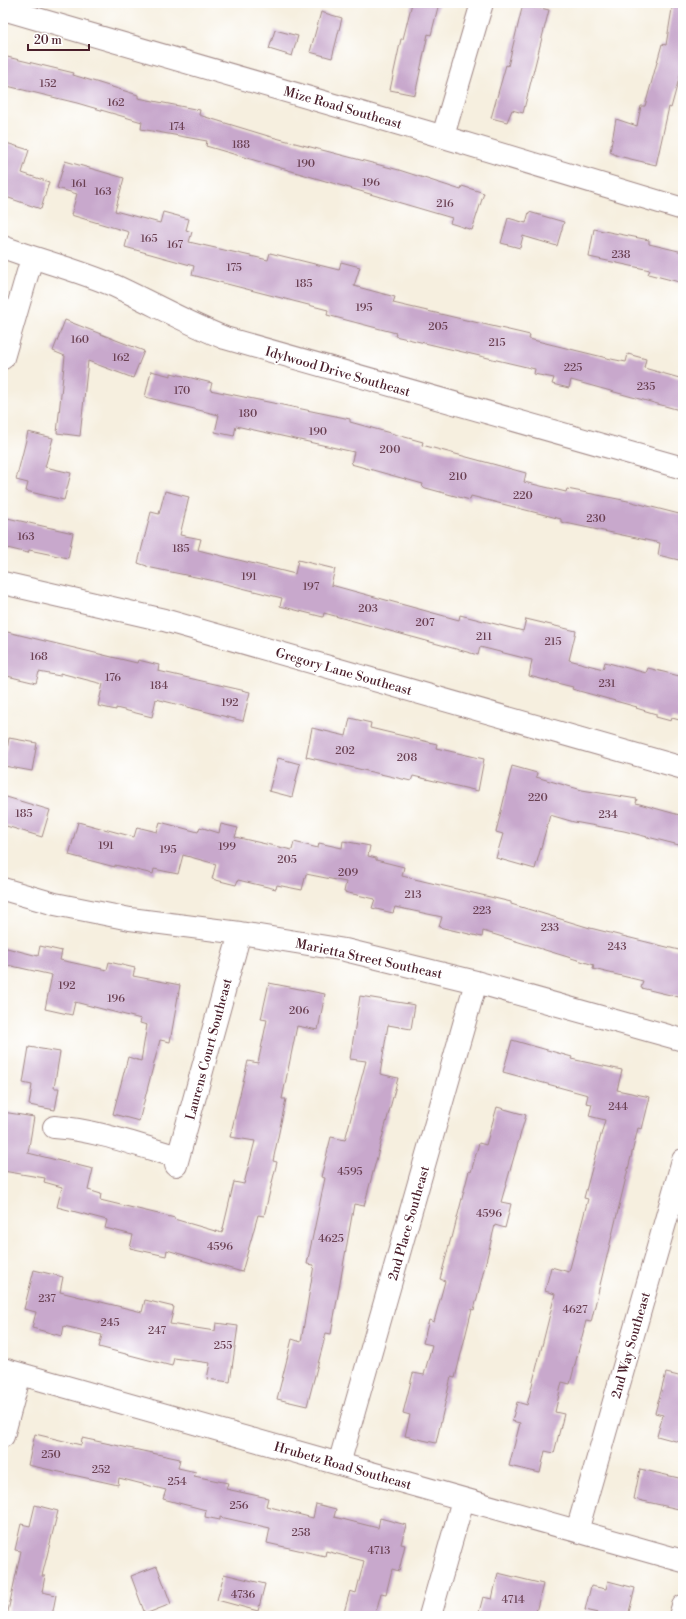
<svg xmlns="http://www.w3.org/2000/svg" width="686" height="1619" font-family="'Libre Bodoni',serif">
<rect width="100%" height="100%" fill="#fff"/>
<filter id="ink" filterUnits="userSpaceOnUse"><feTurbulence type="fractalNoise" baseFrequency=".025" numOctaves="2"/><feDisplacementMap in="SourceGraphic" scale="8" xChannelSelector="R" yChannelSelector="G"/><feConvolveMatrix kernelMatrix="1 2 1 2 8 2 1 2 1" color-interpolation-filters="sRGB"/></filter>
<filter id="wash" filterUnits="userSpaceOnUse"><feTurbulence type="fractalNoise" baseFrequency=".012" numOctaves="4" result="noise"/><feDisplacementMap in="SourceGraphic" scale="16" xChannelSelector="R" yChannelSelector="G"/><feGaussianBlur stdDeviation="0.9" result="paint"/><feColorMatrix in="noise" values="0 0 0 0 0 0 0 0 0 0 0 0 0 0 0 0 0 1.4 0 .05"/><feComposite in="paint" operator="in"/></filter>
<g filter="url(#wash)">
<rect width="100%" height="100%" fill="#f6efdf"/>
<g id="blocks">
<path fill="#c8a8cc" d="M 412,3 L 439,3 L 431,35 L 428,34 L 415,95 L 390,90 L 401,39 L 403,39 Z
M 673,3 L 683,3 L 683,64 L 671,108 L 669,107 L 656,165 L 618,156 L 610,152 L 616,119 L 637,126 L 641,106 L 645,106 L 662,44 L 666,45 Z
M 523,4 L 549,10 L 523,113 L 512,110 L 507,122 L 491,118 L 506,65 L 508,66 Z
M 321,12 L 342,18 L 332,58 L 310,52 Z
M 275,30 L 298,36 L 292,56 L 269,49 Z
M 3,56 L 74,73 L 73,75 L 138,95 L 138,98 L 200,110 L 199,115 L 268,136 L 399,170 L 461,190 L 462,186 L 484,193 L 472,230 L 450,223 L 452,218 L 206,146 L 207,141 L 141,129 L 142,122 L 77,103 L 3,85 Z
M 3,142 L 29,150 L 22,173 L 49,182 L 41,209 L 3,196 Z
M 65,161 L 124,178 L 115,211 L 160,223 L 163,212 L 189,219 L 186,230 L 192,232 L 189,242 L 268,260 L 270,253 L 339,270 L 341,262 L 360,267 L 354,286 L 395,297 L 393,303 L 530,335 L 529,339 L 611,359 L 626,362 L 628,354 L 646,359 L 644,368 L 683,379 L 683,411 L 571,380 L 569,388 L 552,384 L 554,378 L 534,374 L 535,369 L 395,336 L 396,333 L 327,315 L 328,310 L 192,275 L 194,266 L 125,247 L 129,232 L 71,215 L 77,194 L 57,188 Z
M 529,212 L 564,222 L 557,246 L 523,236 L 520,248 L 501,243 L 508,218 L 526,223 Z
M 594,229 L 649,240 L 649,244 L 683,252 L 683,283 L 648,274 L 650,270 L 589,257 Z
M 65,320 L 144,351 L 133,378 L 88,361 L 80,436 L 57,433 L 65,356 L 53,351 Z
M 151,371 L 171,376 L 171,373 L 212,383 L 210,390 L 350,419 L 350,422 L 423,442 L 422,445 L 526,473 L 524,482 L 566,492 L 567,489 L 628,501 L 683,515 L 683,543 L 679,560 L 658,555 L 660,543 L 561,522 L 561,519 L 471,496 L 470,500 L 422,487 L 423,484 L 351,464 L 354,452 L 236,426 L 234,436 L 215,432 L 219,415 L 145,397 Z
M 28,432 L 53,438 L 45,467 L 71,473 L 64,500 L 26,491 L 28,483 L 16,480 Z
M 165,491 L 189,497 L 180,535 L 201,539 L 198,550 L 295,574 L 298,560 L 335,569 L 331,585 L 459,620 L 460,615 L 523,631 L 526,619 L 576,631 L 569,660 L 603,669 L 605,662 L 646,673 L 648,668 L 683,677 L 683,721 L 672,718 L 671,721 L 656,717 L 656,714 L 636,708 L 637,707 L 572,689 L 573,687 L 529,676 L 532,660 L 480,647 L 478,655 L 324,613 L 323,617 L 280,606 L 282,598 L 210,580 L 147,567 L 147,566 L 138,563 L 151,512 L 159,514 Z
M 3,517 L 73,533 L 68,558 L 29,550 L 28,553 L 3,547 Z
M 3,631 L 137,663 L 138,660 L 159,665 L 158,671 L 250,692 L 243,721 L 156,699 L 152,717 L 116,708 L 116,710 L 98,706 L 103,684 L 60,673 L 60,676 L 39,672 L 36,683 L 3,675 Z
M 350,718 L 371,723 L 370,728 L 437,744 L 436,748 L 484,759 L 478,791 L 413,776 L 411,781 L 306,757 L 312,728 L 346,736 Z
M 9,738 L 37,743 L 32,771 L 4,766 Z
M 278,758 L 300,764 L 292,797 L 269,791 Z
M 512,766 L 537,773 L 536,777 L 582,790 L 637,799 L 636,803 L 683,816 L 683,846 L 624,831 L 574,822 L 550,815 L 535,869 L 496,858 L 503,834 L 496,832 Z
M 3,796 L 50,810 L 42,837 L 3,825 Z
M 78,822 L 134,837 L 137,827 L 157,832 L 160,822 L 198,832 L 200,827 L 219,833 L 221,824 L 238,828 L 235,837 L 292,850 L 294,842 L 318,848 L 319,843 L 342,848 L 343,841 L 370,846 L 368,856 L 376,858 L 376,860 L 404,867 L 402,876 L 511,902 L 511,904 L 590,928 L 683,951 L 683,998 L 641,988 L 643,981 L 593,969 L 594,965 L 483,931 L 482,937 L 439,927 L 442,917 L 395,907 L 393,913 L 372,908 L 375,899 L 344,892 L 346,882 L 306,874 L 302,890 L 277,885 L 276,889 L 238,880 L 236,885 L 212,879 L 216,864 L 183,855 L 178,874 L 154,869 L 153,874 L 115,865 L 115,867 L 69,855 Z
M 40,946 L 62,951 L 60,960 L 107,970 L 109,962 L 135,968 L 133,976 L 180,985 L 170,1042 L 160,1040 L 139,1121 L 113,1114 L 128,1057 L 141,1061 L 147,1025 L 140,1023 L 141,1019 L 75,1002 L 72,1015 L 45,1009 L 52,975 L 3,964 L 3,947 L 38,956 Z
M 269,983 L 325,994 L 318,1030 L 297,1026 L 282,1099 L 286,1099 L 273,1161 L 277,1162 L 264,1216 L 258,1215 L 242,1272 L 167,1250 L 166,1256 L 130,1248 L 133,1235 L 105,1228 L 107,1220 L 57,1207 L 62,1187 L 44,1182 L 45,1178 L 3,1171 L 3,1112 L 34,1117 L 28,1153 L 93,1169 L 88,1190 L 101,1194 L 100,1200 L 175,1218 L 174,1219 L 222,1233 L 234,1182 L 244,1184 L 255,1141 L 230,1137 L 248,1061 L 258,1063 L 267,1020 L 261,1019 Z
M 360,996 L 415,1005 L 411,1029 L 388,1025 L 380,1074 L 398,1078 L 364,1206 L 354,1204 L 331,1334 L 326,1333 L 307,1406 L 277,1399 L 292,1339 L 301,1342 L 314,1265 L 307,1264 L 325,1178 L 321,1177 L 331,1137 L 345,1140 L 366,1061 L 350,1059 Z
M 512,1040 L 572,1057 L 571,1059 L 622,1070 L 617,1090 L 650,1097 L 642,1129 L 638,1128 L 591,1322 L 586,1321 L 570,1384 L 562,1382 L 555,1412 L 564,1414 L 554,1453 L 545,1451 L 540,1473 L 509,1466 L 520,1423 L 512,1421 L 517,1402 L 527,1405 L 544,1338 L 555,1294 L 545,1291 L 551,1267 L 569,1272 L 588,1199 L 584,1198 L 605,1120 L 589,1116 L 592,1104 L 586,1103 L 588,1095 L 503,1072 Z
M 29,1047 L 60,1052 L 54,1088 L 59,1088 L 55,1110 L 29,1105 L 32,1085 L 23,1083 Z
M 497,1107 L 526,1115 L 501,1202 L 511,1204 L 505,1228 L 495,1225 L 474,1310 L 472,1309 L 455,1378 L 451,1377 L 436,1443 L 405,1436 L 410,1415 L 403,1413 L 413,1373 L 424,1375 L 432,1345 L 423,1343 L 429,1320 L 434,1322 L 445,1281 L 440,1279 L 451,1238 L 452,1238 L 469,1171 L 471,1172 L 479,1143 L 486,1145 Z
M 34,1270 L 63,1277 L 60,1292 L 142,1312 L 145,1300 L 174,1307 L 170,1324 L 215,1331 L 216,1323 L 238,1326 L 230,1382 L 207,1379 L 210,1363 L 174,1358 L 172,1366 L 99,1347 L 102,1335 L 64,1326 L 62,1336 L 32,1328 L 36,1312 L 24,1309 Z
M 666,1373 L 683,1377 L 683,1443 L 657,1436 L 663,1415 L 655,1413 Z
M 35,1434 L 81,1445 L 82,1438 L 180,1459 L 178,1468 L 196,1472 L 194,1476 L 228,1483 L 226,1489 L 268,1498 L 266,1506 L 313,1518 L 316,1504 L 336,1509 L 334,1517 L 378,1528 L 380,1518 L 406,1525 L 401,1544 L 405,1545 L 399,1571 L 392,1569 L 386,1594 L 381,1593 L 375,1616 L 343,1616 L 350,1591 L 356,1593 L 364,1561 L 326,1551 L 325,1556 L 267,1543 L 270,1528 L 220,1517 L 220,1520 L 205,1517 L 206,1510 L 163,1499 L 166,1490 L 119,1478 L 118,1485 L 28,1465 Z
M 640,1469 L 683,1479 L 683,1510 L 634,1499 Z
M 35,1505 L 58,1511 L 42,1576 L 45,1576 L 42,1592 L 56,1595 L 52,1616 L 7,1616 L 21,1551 L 15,1550 L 21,1524 L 30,1526 Z
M 157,1566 L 171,1604 L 145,1614 L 131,1576 Z
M 498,1573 L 543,1584 L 535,1616 L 478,1616 L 483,1597 L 492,1599 Z
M 224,1574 L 265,1584 L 258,1611 L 217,1600 Z
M 608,1581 L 635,1588 L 628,1616 L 598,1616 L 599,1613 L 585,1610 L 591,1586 L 606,1589 Z"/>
</g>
</g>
<g filter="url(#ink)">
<use href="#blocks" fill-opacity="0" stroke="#a08785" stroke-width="1"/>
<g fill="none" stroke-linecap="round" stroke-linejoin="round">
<defs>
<path id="minor" d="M 3,9 L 427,132 L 683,209
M 443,136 L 482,3
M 3,247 C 40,261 79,270 115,286 C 152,303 187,323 225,338 L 683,468
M 3,358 L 32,258
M 3,583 L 164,620 L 683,768
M 3,889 L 55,904 L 130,919 L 240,933 L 345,950 L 476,982 L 683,1040
M 54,1127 C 96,1130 137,1145 178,1157
M 176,1165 L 240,933
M 3,1369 L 683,1561
M 3,1436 L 20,1374
M 339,1464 L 476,982
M 577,1531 L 683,1160
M 430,1616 L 463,1500
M 680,1616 L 683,1606"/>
</defs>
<use href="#minor" stroke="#a08785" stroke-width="24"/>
<use href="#minor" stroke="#fff" stroke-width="22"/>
</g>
</g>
<g text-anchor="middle" stroke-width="3.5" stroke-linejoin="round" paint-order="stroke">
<g font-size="11" fill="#6a4153">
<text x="48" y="87">152</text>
<text x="116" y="106">162</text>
<text x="177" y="130">174</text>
<text x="241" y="148">188</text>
<text x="306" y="167">190</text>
<text x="371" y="186">196</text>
<text x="79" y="187">161</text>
<text x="103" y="195">163</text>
<text x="445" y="207">216</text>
<text x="149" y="242">165</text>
<text x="175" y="248">167</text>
<text x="621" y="258">238</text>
<text x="234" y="271">175</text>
<text x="304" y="287">185</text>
<text x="364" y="311">195</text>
<text x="438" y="330">205</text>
<text x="80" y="343">160</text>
<text x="497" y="346">215</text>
<text x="121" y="361">162</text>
<text x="573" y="371">225</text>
<text x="646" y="390">235</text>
<text x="182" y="394">170</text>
<text x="248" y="417">180</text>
<text x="318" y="435">190</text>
<text x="390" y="453">200</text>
<text x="458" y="480">210</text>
<text x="523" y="499">220</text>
<text x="596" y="522">230</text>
<text x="26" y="540">163</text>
<text x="181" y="552">185</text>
<text x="249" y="580">191</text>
<text x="311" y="590">197</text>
<text x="368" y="612">203</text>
<text x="425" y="626">207</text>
<text x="484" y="640">211</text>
<text x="553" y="645">215</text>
<text x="39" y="660">168</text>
<text x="113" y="681">176</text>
<text x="607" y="687">231</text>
<text x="159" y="689">184</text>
<text x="230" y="706">192</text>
<text x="345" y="754">202</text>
<text x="407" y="761">208</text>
<text x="538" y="801">220</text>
<text x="24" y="817">185</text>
<text x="608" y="818">234</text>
<text x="106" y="849">191</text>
<text x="227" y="850">199</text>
<text x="168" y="853">195</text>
<text x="287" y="863">205</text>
<text x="348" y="876">209</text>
<text x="413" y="898">213</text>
<text x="482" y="914">223</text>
<text x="550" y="931">233</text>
<text x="617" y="950">243</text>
<text x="67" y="989">192</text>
<text x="116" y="1002">196</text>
<text x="299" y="1014">206</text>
<text x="618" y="1110">244</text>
<text x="350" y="1175">4595</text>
<text x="489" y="1217">4596</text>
<text x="331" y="1242">4625</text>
<text x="220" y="1250">4596</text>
<text x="47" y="1302">237</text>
<text x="575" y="1313">4627</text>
<text x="110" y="1326">245</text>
<text x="157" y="1334">247</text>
<text x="223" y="1349">255</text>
<text x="51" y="1458">250</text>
<text x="101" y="1473">252</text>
<text x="177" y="1485">254</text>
<text x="239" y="1509">256</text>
<text x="301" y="1536">258</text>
<text x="379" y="1554">4713</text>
<text x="243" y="1598">4736</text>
<text x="513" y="1603">4714</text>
</g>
<g font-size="13" fill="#4a1f2b" stroke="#fff">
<text transform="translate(343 107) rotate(16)" y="5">Mize Road Southeast</text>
<text transform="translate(338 371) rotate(16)" y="5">Idylwood Drive Southeast</text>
<text transform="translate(344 671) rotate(16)" y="5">Gregory Lane Southeast</text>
<text transform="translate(369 958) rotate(12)" y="5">Marietta Street Southeast</text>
<text transform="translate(208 1049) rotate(-75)" y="5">Laurens Court Southeast</text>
<text transform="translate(408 1223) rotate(-74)" y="5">2nd Place Southeast</text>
<text transform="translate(630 1345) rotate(-74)" y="5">2nd Way Southeast</text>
<text transform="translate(343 1465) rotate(16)" y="5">Hrubetz Road Southeast</text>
</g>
</g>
<rect width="686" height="1619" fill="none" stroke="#fff" stroke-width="16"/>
<path d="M28 44v6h61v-6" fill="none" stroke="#4a1f2b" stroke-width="2"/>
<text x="34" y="44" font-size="12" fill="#4a1f2b" stroke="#ffffff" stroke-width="3" paint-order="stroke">20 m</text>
</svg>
